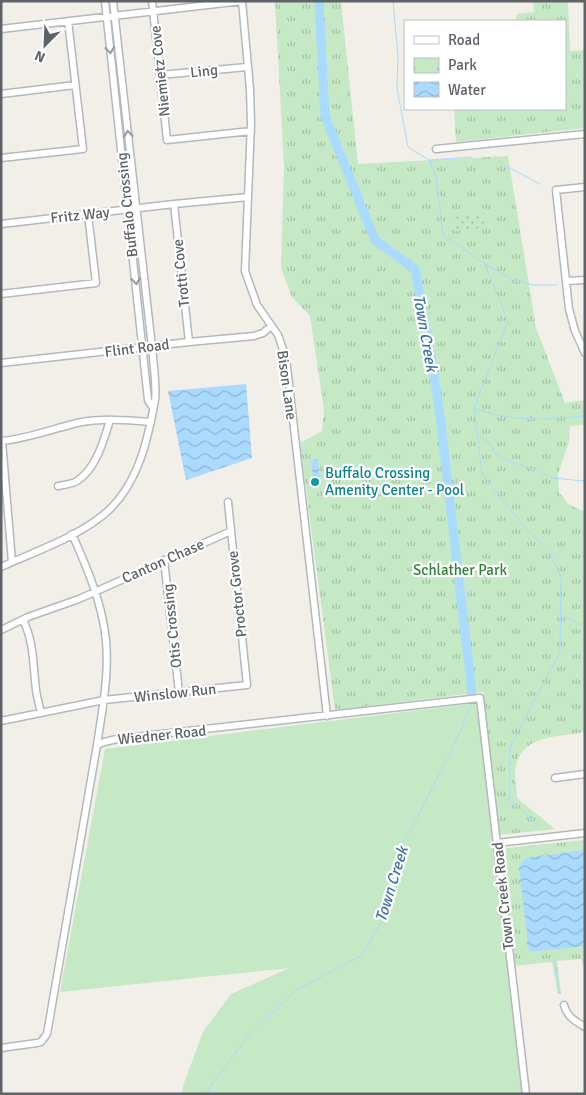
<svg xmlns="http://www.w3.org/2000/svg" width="586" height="1095" font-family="Signika,sans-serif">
<defs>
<pattern id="park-tufts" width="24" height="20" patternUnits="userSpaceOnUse" patternTransform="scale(1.25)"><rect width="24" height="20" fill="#c5e8c5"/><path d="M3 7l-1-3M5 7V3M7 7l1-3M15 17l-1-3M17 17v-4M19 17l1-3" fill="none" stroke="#a3c0a4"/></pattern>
<pattern id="garden-dots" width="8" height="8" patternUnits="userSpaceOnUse" patternTransform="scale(1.25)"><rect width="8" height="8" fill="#c5e8c5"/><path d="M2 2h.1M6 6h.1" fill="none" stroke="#a3c0a4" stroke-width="1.8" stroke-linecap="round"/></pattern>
<pattern id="water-waves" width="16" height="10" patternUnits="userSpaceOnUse" patternTransform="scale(1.25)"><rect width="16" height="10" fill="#aadaff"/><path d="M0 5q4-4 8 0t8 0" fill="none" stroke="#8eb4d2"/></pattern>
</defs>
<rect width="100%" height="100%" fill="#f1efe8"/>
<path fill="#c5e8c5" d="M 477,703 L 524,1094 L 182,1094 L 183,1086 L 203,1032 L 231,994 L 290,968 L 60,992 L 105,749 Z"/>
<path fill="url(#park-tufts)" d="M 275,1 L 341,1 L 358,164 L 508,156 L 536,328 L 565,403 L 585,400 L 585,425 L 570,426 L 569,442 L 558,474 L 559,492 L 568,504 L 585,512 L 585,732 C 556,737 516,735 515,774 C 515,782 517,790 517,798 L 555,829 L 499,835 L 483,692 L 335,710 L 300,443 L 322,431 L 324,410 L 310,316 L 292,297 L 281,268 L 284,166 Z
M 533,1 L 568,1 L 570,51 L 585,50 L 585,128 L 456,142 L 454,109 L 565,109 L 565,21 L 515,21 L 517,14 L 534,12 Z
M 585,840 L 585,969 L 581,959 L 557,961 L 561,994 L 558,994 L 552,962 L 512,966 L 502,852 L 507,848 Z"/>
<path fill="url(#garden-dots)" d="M 484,213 L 485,228 L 455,231 L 453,216 Z"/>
<path fill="url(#water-waves)" d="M 246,384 L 252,458 L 186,480 L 168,391 Z
M 318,459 L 319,474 L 321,477 L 313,477 L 311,460 Z
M 584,850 L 585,946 L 529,952 L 519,868 L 526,858 Z"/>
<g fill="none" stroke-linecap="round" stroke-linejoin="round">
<path stroke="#aadaff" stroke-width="1" d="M 393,1 L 398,56 L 397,88 L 408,147 L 429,160 L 436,176 L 443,235 L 485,264 L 508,321 L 474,408 L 482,474 L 526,529 L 544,546
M 495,156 L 504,165 L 540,184
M 430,160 L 472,157
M 485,264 L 514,280 L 532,285 L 557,285
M 475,408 C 495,417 518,419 540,419
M 546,419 L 585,416
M 478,436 L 490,444 L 496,454 L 508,461 L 536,470
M 541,472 L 553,478 L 584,481
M 560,614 L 580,624 L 585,624
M 540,827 L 510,800 L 510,747 L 560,652 L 561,576 L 548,550
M 554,959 L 560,994
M 207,1094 L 209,1088 L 251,1033 L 296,990 L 361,956 L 383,920 L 402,846 L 451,752 L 472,703"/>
<path stroke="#aadaff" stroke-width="9" d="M 319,1 L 325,116 L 375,240 L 415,269 L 433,367 L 440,416 L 472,693"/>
<defs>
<path id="minor" d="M 105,1 L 148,400 L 153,408
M 152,1 L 167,140 L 251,131
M 242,1 L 250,89 L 251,123 L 245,271 L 257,305 L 278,335 L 286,358 L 327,716
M 1,29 L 242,1
M 160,75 L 247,67
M 1,94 L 75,85
M 436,149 L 585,134
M 1,158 L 83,149 L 68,21
M 585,187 L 556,190 L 569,309 L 575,331 L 585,353
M 174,204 L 189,342
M 1,224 L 174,204 L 248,197
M 566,281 L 585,280
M 1,294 L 96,283 L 88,214
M 1,363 L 189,342 L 254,336 L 263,333 L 271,326
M 1,441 C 27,439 52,429 77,423 C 101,418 127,420 151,422
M 2,441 L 12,562
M 58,486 C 64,485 72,484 77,481 C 96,469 104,440 110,420
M 72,534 C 85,563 97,591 103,621 C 112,662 103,705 97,745
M 164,560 L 179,692
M 1,567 C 36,551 81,536 109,510 C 139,481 148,439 155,400 C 157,387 153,361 152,347 L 113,1
M 23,620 C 34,641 33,666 36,690 C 37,697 39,705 41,713
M 1,630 L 28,617 L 79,599 L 231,531
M 1,721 L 104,700 L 247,685 L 228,502
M 555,778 L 585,774
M 497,843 L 585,833
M 564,1005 C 567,1017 575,1021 585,1027
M 1,1048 L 37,1043 L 41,1042 L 47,1034 L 97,745 L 104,742 L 117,739 L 480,698 L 526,1094"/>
</defs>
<use href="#minor" stroke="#b5b8bc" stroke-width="9"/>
<use href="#minor" stroke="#fff" stroke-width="6"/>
</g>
<defs><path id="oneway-chevron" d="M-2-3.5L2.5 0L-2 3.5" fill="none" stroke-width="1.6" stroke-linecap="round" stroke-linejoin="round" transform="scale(1.25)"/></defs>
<g stroke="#979a9d">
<use href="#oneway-chevron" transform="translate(110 50) rotate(84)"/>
<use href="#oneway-chevron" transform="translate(128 134) rotate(-96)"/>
<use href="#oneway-chevron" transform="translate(136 281) rotate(84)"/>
</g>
<circle fill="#0f9aa8" stroke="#fff" stroke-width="2" cx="315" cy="482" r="5"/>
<g text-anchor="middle" stroke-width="4.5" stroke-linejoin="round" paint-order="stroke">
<g font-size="15" fill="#5f6368" stroke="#fff">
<text transform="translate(160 71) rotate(-96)" y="5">Niemietz Cove</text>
<text transform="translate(204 71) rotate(-6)" y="5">Ling</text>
<text transform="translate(127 205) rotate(-96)" y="5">Buffalo Crossing</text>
<text transform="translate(80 215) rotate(-6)" y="5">Fritz Way</text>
<text transform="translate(181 273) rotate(-96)" y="5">Trotti Cove</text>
<text transform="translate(137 348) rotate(-7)" y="5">Flint Road</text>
<text transform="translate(287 385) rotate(82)" y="5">Bison Lane</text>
<text transform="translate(163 561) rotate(-24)" y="5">Canton Chase</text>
<text transform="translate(237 594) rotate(-96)" y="5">Proctor Grove</text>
<text transform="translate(172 626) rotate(-96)" y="5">Otis Crossing</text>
<text transform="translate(175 693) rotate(-6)" y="5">Winslow Run</text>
<text transform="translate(162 735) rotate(-6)" y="5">Wiedner Road</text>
<text transform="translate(503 896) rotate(-96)" y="5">Town Creek Road</text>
</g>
<g font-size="15" fill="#0d838f" stroke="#fff" text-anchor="start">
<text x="325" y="478">Buffalo Crossing<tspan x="325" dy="17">Amenity Center - Pool</tspan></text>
</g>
<g font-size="15" fill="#348238" stroke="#fff">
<text x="460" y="575">Schlather Park</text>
</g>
<g font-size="16" font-style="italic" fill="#4174aa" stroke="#fff">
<text transform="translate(426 333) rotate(80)" y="6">Town Creek</text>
<text transform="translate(391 884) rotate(-73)" y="6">Town Creek</text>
</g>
</g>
<rect width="586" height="1095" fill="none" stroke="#5f6368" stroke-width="5"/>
<rect x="404" y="20" width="162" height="90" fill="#ffffff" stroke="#bfc1c3"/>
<rect x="414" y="36" width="25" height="8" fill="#ffffff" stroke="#bfc1c3"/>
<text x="448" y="45" font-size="15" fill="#5f6368">Road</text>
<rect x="414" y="58" width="25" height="15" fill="url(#park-tufts)" stroke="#bfc1c3"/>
<text x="448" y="70" font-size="15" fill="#5f6368">Park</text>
<rect x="414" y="82" width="25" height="15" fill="url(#water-waves)" stroke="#bfc1c3"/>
<text x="448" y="95" font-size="15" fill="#5f6368">Water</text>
<g transform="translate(45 45) rotate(204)" stroke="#ffffff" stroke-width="4" paint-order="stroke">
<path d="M0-4L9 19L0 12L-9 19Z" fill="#5f6368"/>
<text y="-8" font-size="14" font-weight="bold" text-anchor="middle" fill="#5f6368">N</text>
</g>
</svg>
